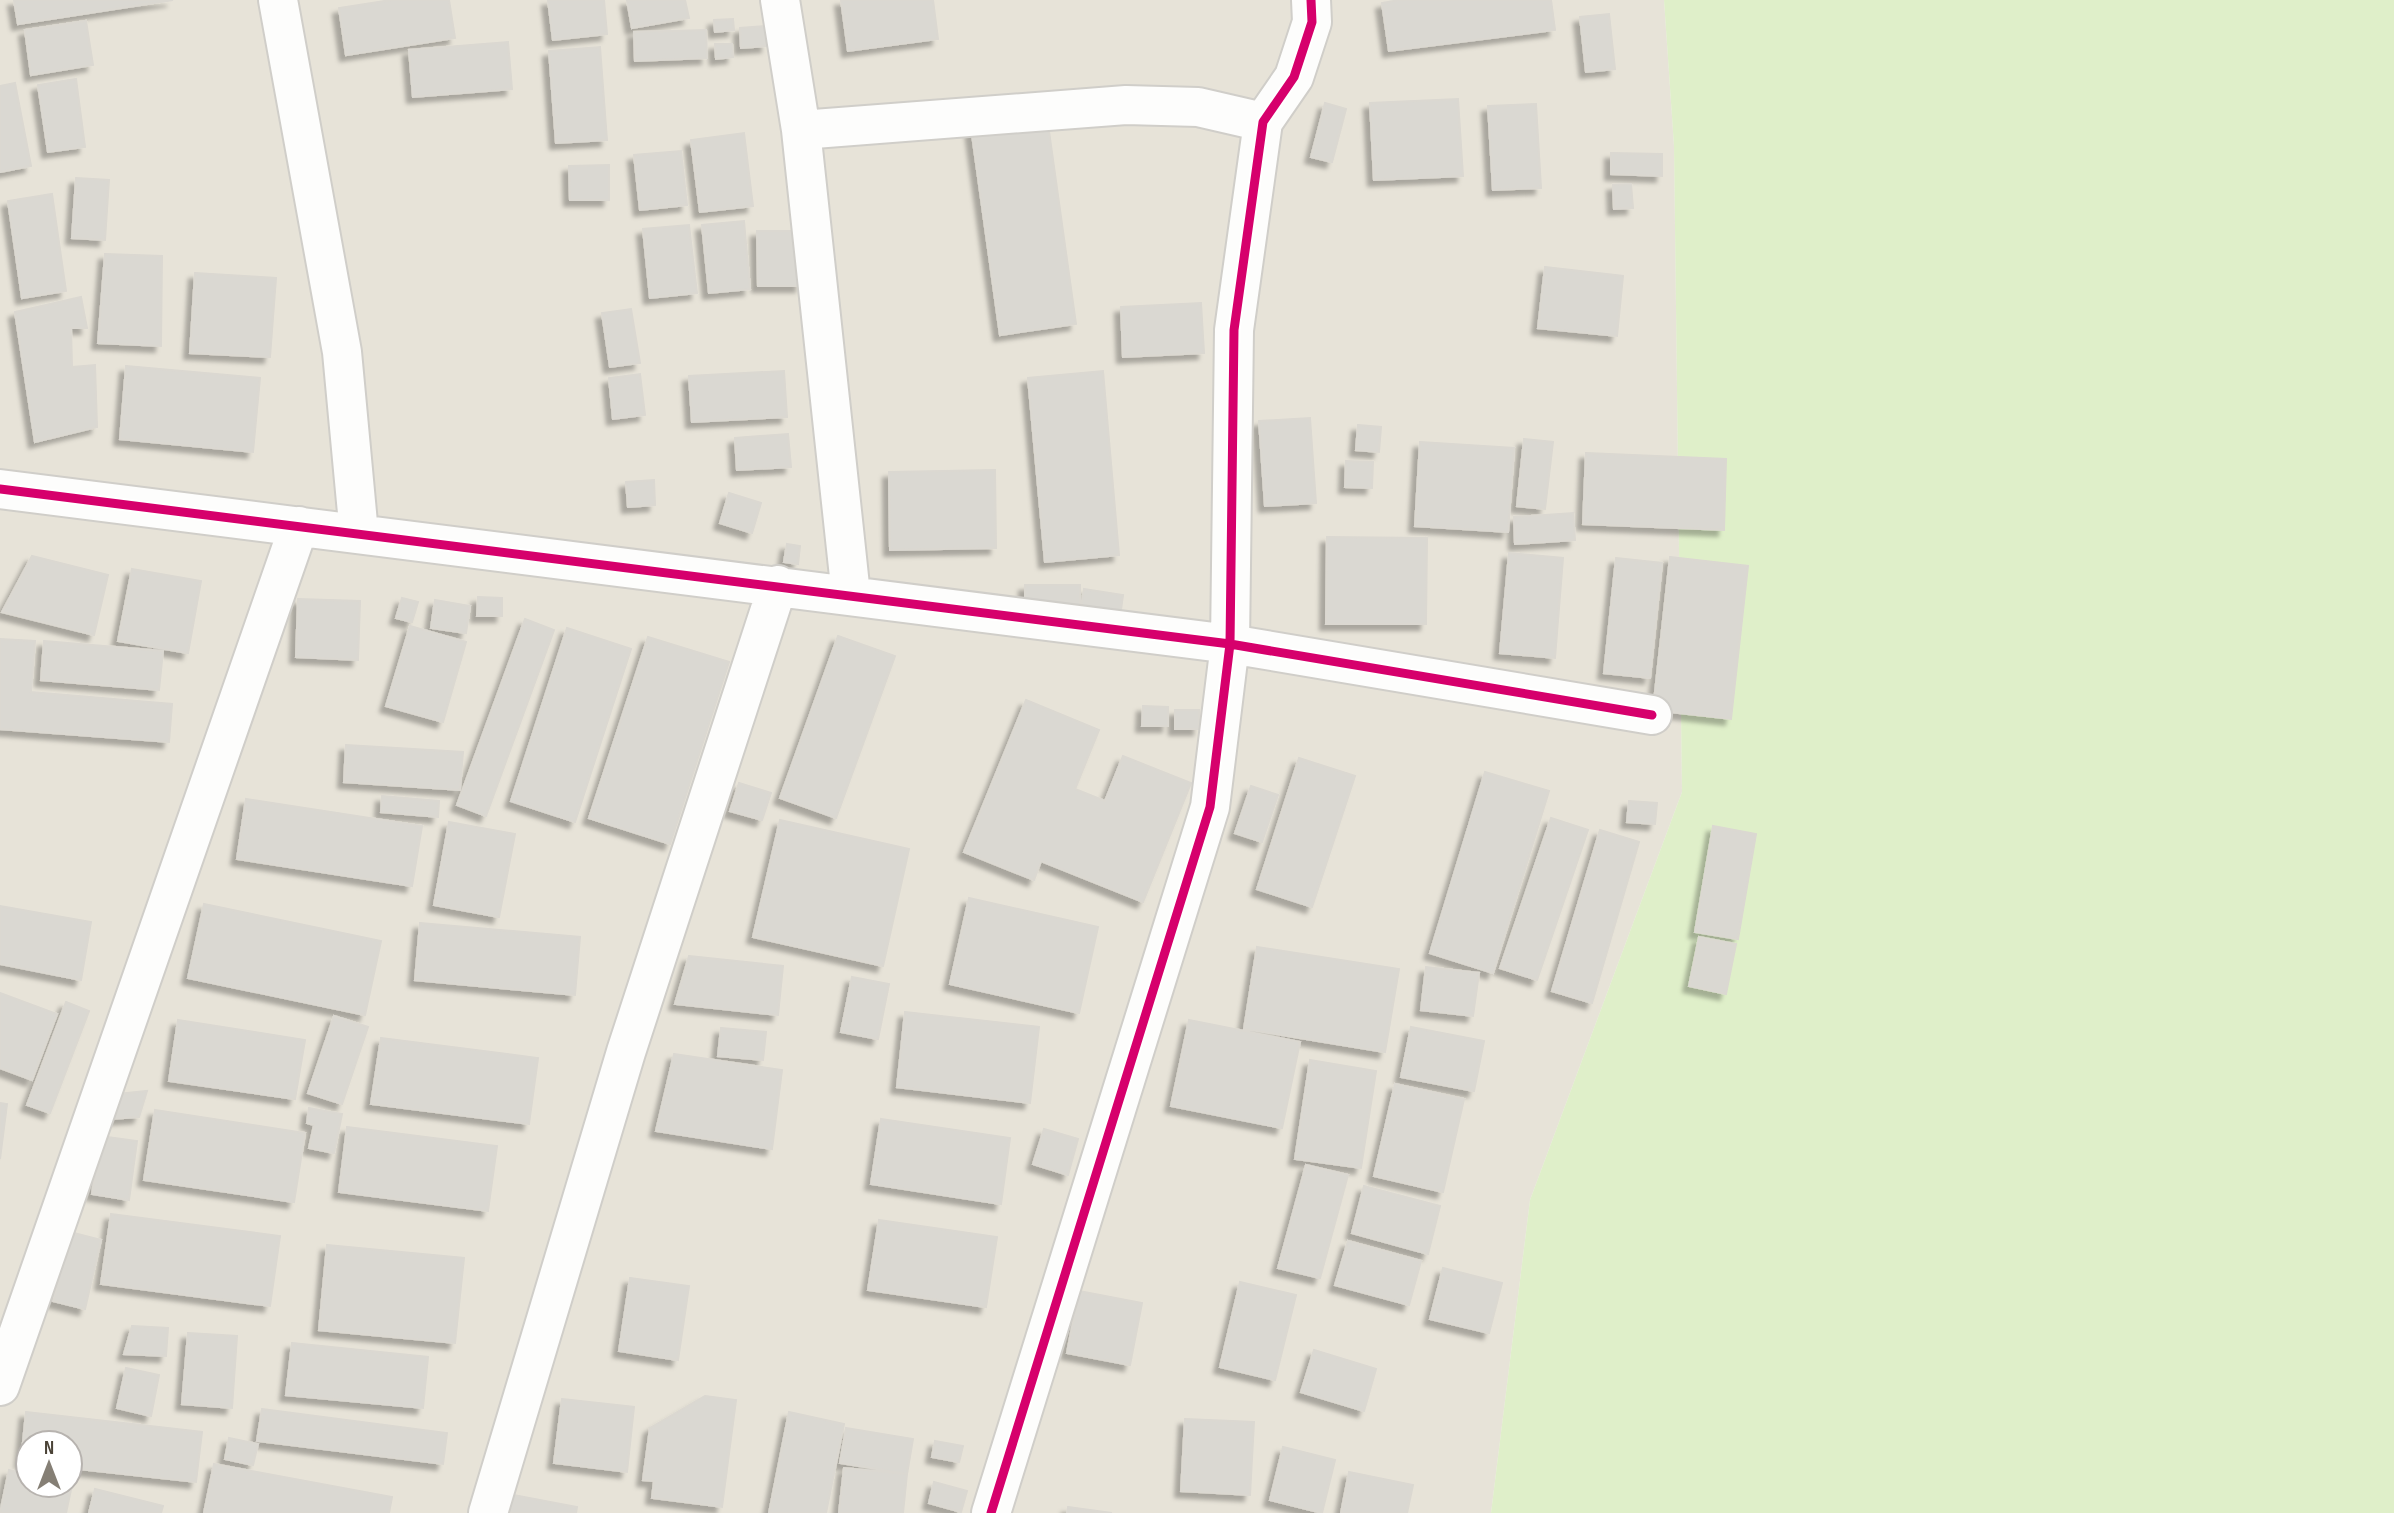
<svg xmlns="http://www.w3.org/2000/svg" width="2394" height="1513" font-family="'Sofia Sans Condensed',sans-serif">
<defs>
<filter id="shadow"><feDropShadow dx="-6" dy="6" stdDeviation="2" flood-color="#0004"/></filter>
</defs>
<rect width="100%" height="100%" fill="#f2f1eb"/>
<path fill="#e7e3d8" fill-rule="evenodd" d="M 0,0 L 1664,0 L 1674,146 L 1682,792 L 1530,1200 L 1491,1513 L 0,1513 ZM 28,1443 L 70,1443 L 70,1485 L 28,1485 Z"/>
<path fill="#dfefc9" d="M 1664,0 L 2394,0 L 2394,1513 L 1491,1513 L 1530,1200 L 1682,792 L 1674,146 Z"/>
<path fill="#dad8d2" stroke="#dbd8d1" stroke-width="2" filter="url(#shadow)" d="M 14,0 L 173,0 L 18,24 Z
M 391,0 L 449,0 L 455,38 L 346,55 L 339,8 Z
M 548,0 L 604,0 L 607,34 L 553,40 Z
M 627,0 L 685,0 L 689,18 L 632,28 Z
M 841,0 L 933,0 L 938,39 L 848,51 Z
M 1399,0 L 1551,0 L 1555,30 L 1389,51 L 1382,3 Z
M 1609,14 L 1615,69 L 1586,72 L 1580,17 Z
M 733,19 L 734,30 L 715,32 L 714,20 Z
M 86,21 L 93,65 L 31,75 L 25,30 Z
M 765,26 L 767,46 L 741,48 L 740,28 Z
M 706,30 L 707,58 L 635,61 L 634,32 Z
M 508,42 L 512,89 L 413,97 L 409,50 Z
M 715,44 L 732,44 L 733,57 L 716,59 Z
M 600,47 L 607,140 L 556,143 L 549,51 Z
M 76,79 L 85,147 L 48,152 L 38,85 Z
M 15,83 L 31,166 L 0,172 L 0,86 Z
M 1458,99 L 1463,176 L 1374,180 L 1370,103 Z
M 1325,103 L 1346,109 L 1332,162 L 1311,157 Z
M 1536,104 L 1541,188 L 1493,190 L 1488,106 Z
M 1047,117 L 1076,324 L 1000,335 L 971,127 Z
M 744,133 L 753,206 L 700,212 L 691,140 Z
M 681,151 L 687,205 L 640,210 L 634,155 Z
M 1611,153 L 1662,154 L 1662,176 L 1611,174 Z
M 609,165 L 609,200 L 570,200 L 569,166 Z
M 76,178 L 109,180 L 105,240 L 72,238 Z
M 1631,184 L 1633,208 L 1614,209 L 1613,185 Z
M 52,194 L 66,291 L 22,298 L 8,201 Z
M 744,221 L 750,289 L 709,293 L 702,225 Z
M 689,225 L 697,293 L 650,298 L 643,229 Z
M 757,231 L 800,231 L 801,286 L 758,286 Z
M 105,254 L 162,256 L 161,346 L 98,343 Z
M 1545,267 L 1623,276 L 1617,336 L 1538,328 Z
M 195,273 L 276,278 L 270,357 L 190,353 Z
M 81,297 L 87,328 L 71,328 L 72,367 L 95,365 L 97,427 L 35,442 L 15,312 Z
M 1201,303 L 1204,353 L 1123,357 L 1121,307 Z
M 631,309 L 640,363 L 610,367 L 602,313 Z
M 126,366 L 260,378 L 253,452 L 120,439 Z
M 784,371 L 787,417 L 692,422 L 689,376 Z
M 1103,371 L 1119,555 L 1045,562 L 1028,378 Z
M 640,374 L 645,415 L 613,419 L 609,378 Z
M 1310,418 L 1316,503 L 1265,506 L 1259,421 Z
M 1358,425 L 1381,427 L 1379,452 L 1356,450 Z
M 788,434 L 791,467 L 737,470 L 735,438 Z
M 1524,439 L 1553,442 L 1545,509 L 1517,506 Z
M 1420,442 L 1514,448 L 1508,532 L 1415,526 Z
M 1586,453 L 1726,459 L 1724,530 L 1583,524 Z
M 1346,461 L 1373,462 L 1372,488 L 1345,487 Z
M 995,470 L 996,548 L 890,550 L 889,472 Z
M 654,480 L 655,505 L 628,507 L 626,482 Z
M 729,493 L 761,503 L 752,533 L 720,523 Z
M 1573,513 L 1575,540 L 1515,544 L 1514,517 Z
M 1327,537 L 1427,538 L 1426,624 L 1326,624 Z
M 787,544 L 800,546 L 798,564 L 784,562 Z
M 1509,553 L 1563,558 L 1555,658 L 1500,653 Z
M 32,556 L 108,575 L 94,635 L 2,612 Z
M 1670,557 L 1748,566 L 1731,719 L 1653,710 Z
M 1616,558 L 1662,563 L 1650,678 L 1604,673 Z
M 132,569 L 201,581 L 188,653 L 118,641 Z
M 1025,585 L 1080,585 L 1080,605 L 1025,606 Z
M 1084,589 L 1123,595 L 1120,617 L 1080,612 Z
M 478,597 L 502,598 L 502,616 L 477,616 Z
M 402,598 L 418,602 L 412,622 L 396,618 Z
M 298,599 L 360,601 L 358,660 L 296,657 Z
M 435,600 L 470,606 L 466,633 L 431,628 Z
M 525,619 L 554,630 L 486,816 L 457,805 Z
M 410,626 L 466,642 L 443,722 L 386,706 Z
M 567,628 L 631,649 L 575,822 L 511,801 Z
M 838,636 L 895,656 L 836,818 L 780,798 Z
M 648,637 L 729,662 L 670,844 L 589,818 Z
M 0,639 L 35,641 L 31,692 L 172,704 L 169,742 L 0,729 Z
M 44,641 L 163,651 L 159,690 L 41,680 Z
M 1026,700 L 1099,730 L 1075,789 L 1105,801 L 1123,756 L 1191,783 L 1143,902 L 1041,861 L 1034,880 L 964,852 Z
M 1143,706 L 1168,707 L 1168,726 L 1142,726 Z
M 1175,710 L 1199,710 L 1199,729 L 1175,729 Z
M 346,745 L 463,752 L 460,790 L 344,782 Z
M 1299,758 L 1355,776 L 1312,907 L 1257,889 Z
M 1485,772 L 1549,791 L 1493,973 L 1430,953 Z
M 739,783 L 771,793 L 762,820 L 730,811 Z
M 1251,786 L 1278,795 L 1262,842 L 1235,833 Z
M 382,796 L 439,801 L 438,817 L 381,812 Z
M 246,799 L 422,826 L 412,886 L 237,859 Z
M 1629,801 L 1657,803 L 1655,824 L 1627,822 Z
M 1551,818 L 1588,830 L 1537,980 L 1500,968 Z
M 780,820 L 909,849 L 883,966 L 753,937 Z
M 449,822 L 515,834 L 499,917 L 434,905 Z
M 1713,826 L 1756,834 L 1738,939 L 1695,932 Z
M 1600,830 L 1639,842 L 1592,1003 L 1552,991 Z
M 969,898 L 1098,927 L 1079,1013 L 950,984 Z
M 204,904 L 381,941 L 365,1015 L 188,978 Z
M 0,906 L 91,922 L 81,980 L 0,964 Z
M 420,923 L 580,937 L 575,995 L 415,980 Z
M 1699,937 L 1736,944 L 1726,994 L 1689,986 Z
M 1257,947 L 1399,969 L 1385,1052 L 1244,1029 Z
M 689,956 L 783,966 L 778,1015 L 675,1004 Z
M 1426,967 L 1479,973 L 1473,1016 L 1421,1010 Z
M 852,977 L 889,984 L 878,1039 L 841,1032 Z
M 0,993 L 57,1014 L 32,1080 L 0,1068 Z
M 66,1002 L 89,1011 L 50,1113 L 27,1105 Z
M 905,1012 L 1039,1027 L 1030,1103 L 897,1087 Z
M 334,1016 L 368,1027 L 342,1104 L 308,1093 Z
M 178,1020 L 305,1040 L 295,1099 L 169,1081 Z
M 1189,1020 L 1300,1042 L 1282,1128 L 1171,1106 Z
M 1411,1027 L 1484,1041 L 1474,1091 L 1401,1077 Z
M 721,1028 L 766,1032 L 763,1060 L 718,1056 Z
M 381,1038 L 538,1058 L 529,1124 L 371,1104 Z
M 674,1054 L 782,1070 L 772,1149 L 656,1131 Z
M 1310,1060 L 1376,1071 L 1361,1168 L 1295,1159 Z
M 1395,1084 L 1464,1099 L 1443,1192 L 1374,1176 Z
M 147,1091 L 139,1117 L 111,1119 L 118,1094 Z
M 0,1103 L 7,1104 L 0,1159 Z
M 309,1108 L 342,1114 L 334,1153 L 309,1148 L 314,1125 L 307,1123 Z
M 155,1110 L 305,1133 L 294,1202 L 144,1180 Z
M 881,1119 L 1010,1138 L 1001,1204 L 871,1184 Z
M 347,1127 L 497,1146 L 488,1211 L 339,1192 Z
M 1044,1129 L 1078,1139 L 1068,1175 L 1033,1164 Z
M 100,1136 L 137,1141 L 129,1200 L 92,1194 Z
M 1306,1165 L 1348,1175 L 1320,1278 L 1278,1268 Z
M 1364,1186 L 1440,1206 L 1428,1254 L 1352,1233 Z
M 111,1214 L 280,1236 L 270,1306 L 101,1284 Z
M 879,1220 L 997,1237 L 986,1307 L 868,1290 Z
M 70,1232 L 101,1240 L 85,1309 L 53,1301 Z
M 1348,1241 L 1421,1261 L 1409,1305 L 1335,1285 Z
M 327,1245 L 464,1258 L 455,1343 L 319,1330 Z
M 1443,1268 L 1502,1283 L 1489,1333 L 1430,1319 Z
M 630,1278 L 689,1286 L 678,1360 L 619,1351 Z
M 1240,1282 L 1296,1295 L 1275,1380 L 1220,1367 Z
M 1079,1291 L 1142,1303 L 1130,1365 L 1067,1353 Z
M 132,1326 L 168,1328 L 166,1356 L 124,1354 Z
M 188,1333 L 237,1336 L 232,1408 L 182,1404 Z
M 292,1343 L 428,1357 L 423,1408 L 286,1395 Z
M 1314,1350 L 1376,1369 L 1364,1411 L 1301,1392 Z
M 126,1368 L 159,1375 L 151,1416 L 117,1408 Z
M 705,1396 L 736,1400 L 722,1507 L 652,1498 L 654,1481 L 643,1480 L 650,1428 Z
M 562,1399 L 634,1407 L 627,1472 L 554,1463 Z
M 262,1409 L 447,1433 L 443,1464 L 257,1441 Z
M 26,1412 L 202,1432 L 196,1482 L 70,1468 L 70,1443 L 28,1443 L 28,1463 L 21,1462 Z
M 789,1412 L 844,1424 L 826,1513 L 769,1513 Z
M 1185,1419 L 1254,1422 L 1250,1495 L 1181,1491 Z
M 846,1428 L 913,1439 L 907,1474 L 840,1463 Z
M 229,1438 L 258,1444 L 253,1465 L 225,1459 Z
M 935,1441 L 963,1446 L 959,1462 L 932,1457 Z
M 1283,1447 L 1335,1460 L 1322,1513 L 1270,1500 Z
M 214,1464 L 392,1497 L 389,1513 L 204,1513 Z
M 844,1468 L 907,1474 L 903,1513 L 839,1513 Z
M 9,1470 L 28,1474 L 28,1485 L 72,1485 L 66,1513 L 0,1513 Z
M 1349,1472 L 1413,1485 L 1407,1513 L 1341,1513 Z
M 934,1482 L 967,1491 L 961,1512 L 929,1503 Z
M 95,1489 L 163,1506 L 161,1513 L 89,1513 Z
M 503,1493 L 577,1507 L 576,1513 L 500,1513 Z
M 1068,1507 L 1112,1513 L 1067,1513 Z"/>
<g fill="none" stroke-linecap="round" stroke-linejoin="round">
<defs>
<path id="street" d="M 278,0 L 342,352 L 359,534
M 780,0 L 801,130 L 851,595
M 801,130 L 1126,105 L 1198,107 L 1263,122
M 0,489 L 1230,644 L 1652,715
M 0,1386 L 299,526
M 488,1513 L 626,1052 L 778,585
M 991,1513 L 1210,807 L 1230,644 L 1234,330 L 1263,122 L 1294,77 L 1312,22 L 1311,0"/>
</defs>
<use href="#street" stroke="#d0cec9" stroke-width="42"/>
<use href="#street" stroke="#fdfdfc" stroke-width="38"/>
<defs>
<path id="cycleway" d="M 0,489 L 1230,644 L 1652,715
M 991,1513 L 1210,807 L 1230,644 L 1234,330 L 1263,122 L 1294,77 L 1312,22 L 1311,0"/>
</defs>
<use href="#cycleway" stroke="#fff" stroke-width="13"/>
<use href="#cycleway" stroke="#d6006c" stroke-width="9"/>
</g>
<g transform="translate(49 1464)"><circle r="33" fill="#ffffff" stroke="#b7b3af" stroke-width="2"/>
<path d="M0-5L12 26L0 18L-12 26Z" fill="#857f75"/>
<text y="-10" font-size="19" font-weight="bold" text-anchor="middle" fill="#4a4236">N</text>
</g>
</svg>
